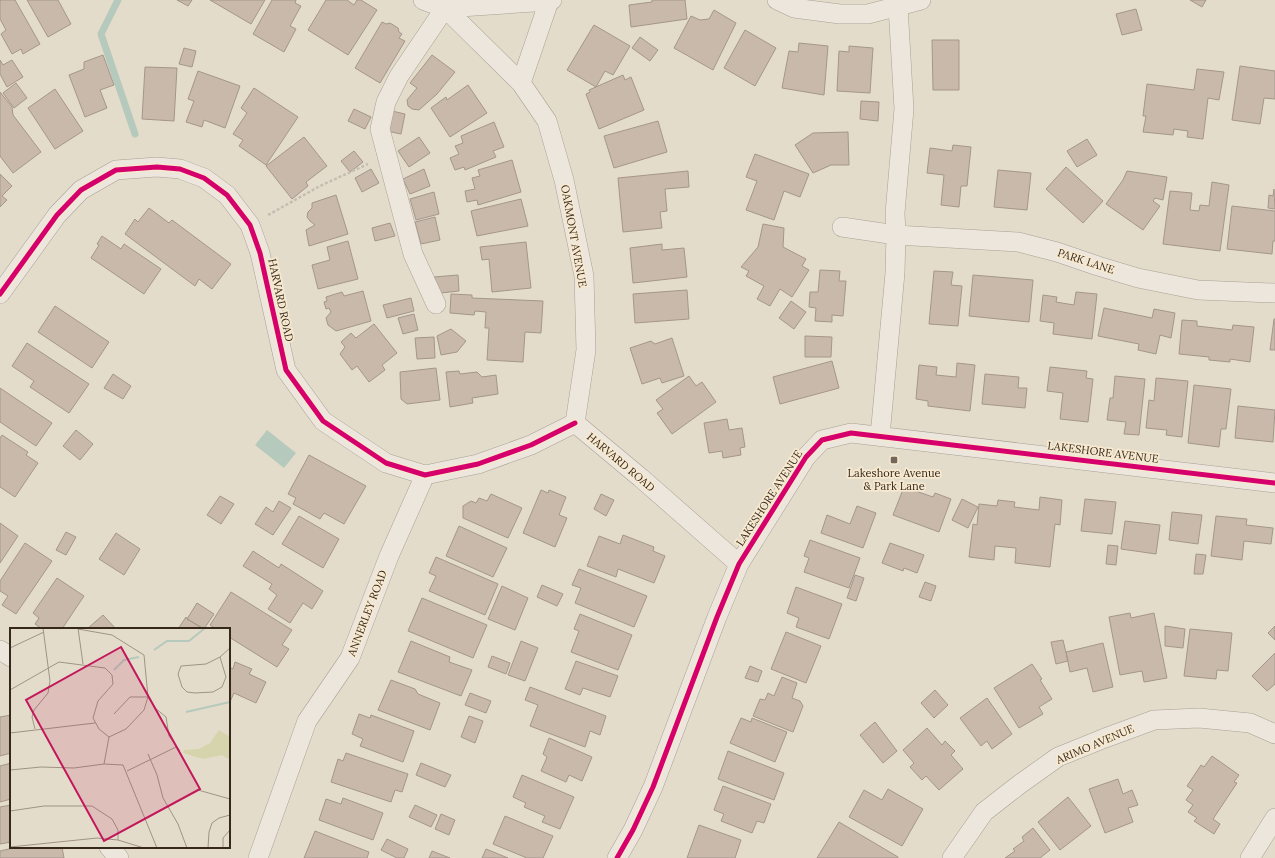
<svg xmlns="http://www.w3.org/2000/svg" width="1275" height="858" font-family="Lora,serif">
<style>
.water{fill:#b6c9bd}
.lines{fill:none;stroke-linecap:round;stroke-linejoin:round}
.stream{stroke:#b6c9bd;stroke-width:7}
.building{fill:#c8b9ab;stroke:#a4978a}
.minor-casing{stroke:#a9a094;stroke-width:20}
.path{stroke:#c4bdb3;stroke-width:2.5;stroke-dasharray:3 2;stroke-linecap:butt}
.minor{stroke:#ece6dc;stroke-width:19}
.cycleway-casing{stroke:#f6e9cf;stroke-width:8}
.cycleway{stroke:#d6006c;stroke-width:5}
.poi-dot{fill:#746759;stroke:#f6e9cf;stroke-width:1.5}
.labels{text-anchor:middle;stroke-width:3.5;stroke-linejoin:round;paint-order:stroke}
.street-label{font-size:11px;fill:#37281c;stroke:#f6e9cf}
.poi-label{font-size:11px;fill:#37281c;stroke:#f6e9cf}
.inset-river{fill:none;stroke:#b6c9bd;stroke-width:2}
.inset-road{fill:none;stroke:#9f9484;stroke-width:1}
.view{fill:#c2185b;fill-opacity:0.15;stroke:#c2185b;stroke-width:2}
.inset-edge{fill:none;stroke:#37281c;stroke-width:2}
</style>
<rect width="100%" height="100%" fill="#e4dcca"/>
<path class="water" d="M267,430L296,453L284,468L255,445Z"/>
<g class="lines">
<path class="stream" d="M118,0L101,34L135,134"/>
</g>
<path class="building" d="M0,0H15L40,44L23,54L21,49L12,54L1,34L6,30L0,19Z
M27,0H58L71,24L48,37Z
M177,0H192L188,6Z
M210,0H265L251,24Z
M272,0H296L295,3L301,6L290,26L296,29L284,52L253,34Z
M326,0H347L354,5L357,0H361L377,10L348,55L308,30Z
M652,0H685L687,19L631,27L629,5L652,2Z
M1190,0H1206L1202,7Z
M1136,9L1142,30L1122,35L1116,14Z
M714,10L736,23L713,70L674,48L691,16L700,20L709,19Z
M382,22L386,24L390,23L398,28L399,32L402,34L399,38L405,41L380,83L355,68Z
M594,25L630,46L613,75L605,71L596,87L567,70Z
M745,30L776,48L755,86L724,68Z
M640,37L658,50L650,61L632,48Z
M932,40H959V90H933Z
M799,43L828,46L824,95L782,88L789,51L798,52Z
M849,46L873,48L870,93L837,91L839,51L849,52Z
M184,48L196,51L192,67L179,64Z
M103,55L114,85L100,90L107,108L85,117L69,75L84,69V62Z
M432,55L455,72L437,94L419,110L412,109L408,106L407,100L417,88L410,83Z
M0,60L3,65L12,60L23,77L7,87L0,74Z
M1240,66L1275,71V99L1264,98L1260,124L1232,120Z
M145,67L177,68L174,121L142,119Z
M1197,69L1224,72L1219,100L1208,98L1203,139L1187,137L1188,131L1174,129L1173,135L1143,132L1146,116H1143L1147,84L1194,90Z
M198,71L240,86L225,128L204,120L202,127L186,122L194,101L188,99Z
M623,75L625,80L631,77L644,110L599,129L586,94L590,92L589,90Z
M16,83L27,98L14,108L3,93Z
M468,85L487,113L450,137L431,108L446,97L447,100Z
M254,88L298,117L266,165L239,146L243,140L233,134L247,113L241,108Z
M55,89L83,131L55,149L28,108Z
M0,92L12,107L13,115L41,152L13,173L0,156Z
M861,101L879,102L878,121L860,119Z
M354,109L371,117L365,129L348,121Z
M392,111L405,114L401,134L387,131Z
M658,121L667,152L614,168L604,136Z
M494,122L504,147L493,151L496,157L465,170L464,167L455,170L450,158L459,154L455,146L463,143L461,136Z
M848,132L849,165H831L813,173L795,145L813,133Z
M304,137L327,166L306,182L308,186L292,199L266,166Z
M419,137L430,153L409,167L398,151Z
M1087,139L1097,155L1077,167L1067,151Z
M953,145L971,147L967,186H961L959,207L941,205L944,175L927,173L930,148L952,151Z
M354,151L363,162L350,172L341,161Z
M755,154L809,174L800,197L784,191L774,220L746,210L757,181L746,177Z
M512,160L521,192L478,205L477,200L467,202L465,191L475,189L472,178L480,176L478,170Z
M1066,167L1103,201L1083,223L1046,189Z
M371,169L379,183L362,192L355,178Z
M424,169L430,186L410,194L403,179Z
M998,170L1031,173L1027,210L994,207Z
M688,171L689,187L665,189L667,211L660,212L662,228L623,232L618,178Z
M1127,171L1167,177L1163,200L1155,198L1153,201L1160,206L1143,230L1106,204L1123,180Z
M0,174L12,186L2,196L7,200L0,207Z
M1212,182L1229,185L1220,251L1163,244L1170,191L1192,193L1190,210L1199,211L1200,205L1209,206Z
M1274,189L1275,209L1268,208L1269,195L1273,196Z
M434,192L439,214L416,220L410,199Z
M336,195L348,234L309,246L306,230L315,225L310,221L307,217L308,212L312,208V203Z
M521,199L528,226L477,236L471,211Z
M1232,206L1275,211V241H1273L1272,254L1227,249Z
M149,208L169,223L172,220L231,264L212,289L199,279L195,286L125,234L135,219L138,222Z
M435,217L440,240L421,244L415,222Z
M390,223L395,236L375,241L372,228Z
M763,224L784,228L783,247L806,259L802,266L809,270L792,297L780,289L770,306L757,299L764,286L746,276L749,271L741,267L758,247Z
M102,236L121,249L124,244L161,269L144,294L91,258L99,245L97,244Z
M348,241L358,279L318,289L312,265L330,260L327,247Z
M526,242L531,288L492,292L489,259L482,260L480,247Z
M662,244V250L684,248L687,277L633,283L630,248Z
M820,270L840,271L839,281H846L843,316L832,315V322L815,321L816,308L809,307L810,292H818Z
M934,271L953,272L951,285L962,286L958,326L929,324Z
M458,275L459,291L441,293L434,277Z
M973,275L1033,280L1029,322L969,316Z
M687,290L689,319L635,323L633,294Z
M363,291L371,321L336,331L328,325L326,318L331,312L329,308L326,309L324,302L327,301L326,297L342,292L344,296Z
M1076,292L1097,294L1092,339L1053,334L1054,323L1040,321L1043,295L1057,297L1056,302L1074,305Z
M451,294L472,295V298L543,301L541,333L525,332L523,362L487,360L489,328H485L486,312L475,311L474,315L450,313Z
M411,298L414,311L387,318L383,305Z
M791,301L806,312L794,329L779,318Z
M55,306L109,342L92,368L38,332Z
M1104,308L1152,318L1154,309L1175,313L1171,338L1160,335L1156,354L1138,350L1139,344L1098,336Z
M414,314L418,330L403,334L398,318Z
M1274,319H1275V350H1270Z
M1182,320L1197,321V326L1232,330L1233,325L1254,327L1250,362L1230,359V362L1209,360V357L1179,354Z
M374,324L397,353L382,365L385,370L369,382L357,366L352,370L340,354L345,347L341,342L351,333L356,338Z
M451,329L466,341L457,352L441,355L437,336Z
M805,336L832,337L831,357H805Z
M434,337L435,358L417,359L415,338Z
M672,338L684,376L662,383L660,378L642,384L630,348L651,341L655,344Z
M27,343L89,384L69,413L30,387L34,381L12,366Z
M832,361L839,388L780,404L773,377Z
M957,363L975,365L970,411L928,406V401L916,399L919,365L937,367L936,375L956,377Z
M1050,367L1087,371L1086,378L1093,379L1088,422L1060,419L1063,393L1047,391Z
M436,368L440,400L407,404L401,399L400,372Z
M459,371L460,374L477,372L482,377L496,375L498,394L472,398L473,403L450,407L446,372Z
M113,374L131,386L123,399L104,388Z
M985,374L1019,377L1018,388H1027L1025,408L982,404Z
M689,376L696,386L702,382L716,402L672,434L657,413L663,409L656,400Z
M1115,376L1145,379L1139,435L1124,434L1126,422L1107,420L1110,398H1113Z
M1156,378L1188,381L1182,437L1166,435L1167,430L1146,428L1149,400L1154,401Z
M1194,385L1231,389L1226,429H1221L1219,447L1188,443Z
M0,388L52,423L36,446L0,422Z
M1238,406L1275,410L1273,442L1235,438Z
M727,419L729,430L742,428L745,447L740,448L741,455L723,458L722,451L709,453L704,423Z
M76,430L93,444L80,460L63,446Z
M2,435L28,452L26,455L38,463L15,497L0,487V438Z
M309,455L366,486L344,524L324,513L320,519L293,504L296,498L288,494Z
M904,487L933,497L935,493L951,499L939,532L893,515Z
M541,490L548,493L549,490L566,497L559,515L567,518L555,547L523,533Z
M491,494L522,508L508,538L463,518V506L471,501L476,503L479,498L487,501Z
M601,494L614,500L606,516L594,509Z
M220,496L234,504L221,524L207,515Z
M1040,497L1062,500L1060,525L1055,524L1050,567L1015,563L1016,548L995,546L994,560L969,557L973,524L977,525L979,504L997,506L998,500L1015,502L1014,507L1039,510Z
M962,499L978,507L968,528L952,520Z
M1085,499L1116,502L1112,534L1081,531Z
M279,501L291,508L273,535L255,524L266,507L273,512Z
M857,506L876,513L863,548L821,533L827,515L850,524Z
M1172,512L1202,515L1198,544L1169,540Z
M299,516L339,539L323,568L282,544Z
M1216,516L1247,519L1246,525L1273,528L1271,544L1244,541L1242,560L1211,556Z
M1125,521L1160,525L1156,554L1121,549Z
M0,523L18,536L0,563Z
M459,526L507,548L493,577L446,556Z
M66,532L76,537L66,555L56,550Z
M116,533L140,549L124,575L99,559Z
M623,535L654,547L653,551L665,556L654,583L618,569L616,577L587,566L599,536L620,544Z
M810,540L860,558L849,588L804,572L809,558L804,556Z
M25,543L52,561L16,614L2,605L8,596L0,591V581Z
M890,543L924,555L917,573L904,568L903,571L882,563Z
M1108,545L1118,546L1116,565L1106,564Z
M253,551L279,568L281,564L323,591L312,609L303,603L290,623L268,609L277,595L269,589L272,584L243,566Z
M1196,554L1206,555L1203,574H1194Z
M436,557L498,584L485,615L429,591L436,576L429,573Z
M579,569L647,596L634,627L575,603L581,588L572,585Z
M855,575L864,578L856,601L847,598Z
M57,578L84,596L62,629H42L35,624L39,618L33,613Z
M925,582L936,586L931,601L919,597Z
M542,585L563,594L557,606L537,597Z
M502,586L528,598L515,630L488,619Z
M796,587L842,604L829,639L796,627L799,618L787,613Z
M231,592L292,630L282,645L289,649L277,667L229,637V629H216L210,625Z
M422,598L487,625L473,658L408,631Z
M197,603L214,614L204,629L187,619Z
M1130,613L1131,618L1154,613L1167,678L1144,682L1142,671L1120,675L1109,617Z
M580,614L632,635L618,670L571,652L579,631L574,629Z
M103,615L116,629H87Z
M186,617L187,619L204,629H178Z
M1165,626L1185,629L1183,648L1165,646Z
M1275,626V640L1268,633Z
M1190,629L1232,633L1228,671L1217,670L1216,679L1184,676Z
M786,632L821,646L806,683L771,669Z
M1063,640L1068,661L1056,664L1051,642Z
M411,641L450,657L449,662L472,670L461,696L398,672Z
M521,641L538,648L525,681L508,675Z
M1103,643L1113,687L1093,692L1087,668L1070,672L1066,652Z
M1275,653V684L1267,691L1252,676Z
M492,656L510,663L506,674L488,667Z
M576,661L618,676L610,697L583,688L580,695L565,689Z
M235,662L252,669L249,674L266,682L256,703L234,693L229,704V667L233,669Z
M1032,664L1042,679L1040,680L1052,699L1039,707L1043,714L1019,728L994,688Z
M750,666L762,671L758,682L745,678Z
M782,677L797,683L792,698L800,701L803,706L793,732L753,716L760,699L765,700L768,693L774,696Z
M391,680L415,689L418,694L440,703L430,730L378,710Z
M530,687L606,716L600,735L590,731L585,747L530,726L538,705L525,700Z
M935,690L948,705L934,718L921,703Z
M470,693L491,701L486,713L465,705Z
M987,698L1012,734L992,749L987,741L981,746L960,718Z
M359,714L370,718L371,715L414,731L403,762L360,746L363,739L352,734Z
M11,715V753L0,756V717Z
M469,716L483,721L475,743L461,737Z
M741,718L751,722L752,718L787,732L775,762L730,743Z
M875,722L897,751L883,763L860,735Z
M927,728L942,745L945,741L955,751L951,755L963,769L939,790L926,776L922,780L910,767L914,763L903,750Z
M549,738L592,757L582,781L569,775L566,782L541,771L547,757L543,754Z
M728,751L784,773L774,800L718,779Z
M346,753L408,774L402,792L395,790L391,802L331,782L338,759L343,761Z
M1212,756L1239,775L1234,782L1237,783L1213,819L1220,824L1214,834L1194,821L1197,818L1188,812L1193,805L1186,800L1193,790L1187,786L1201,765L1204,767Z
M11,763V799L0,802V766Z
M421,763L451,775L445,787L416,775Z
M522,775L574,797L560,829L542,822L545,816L524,807L526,803L513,797Z
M1118,779L1123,794L1132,790L1138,805L1128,808L1133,822L1105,833L1089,789Z
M723,786L771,804L764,823L757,821L752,833L721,821L724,814L714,810Z
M888,789L923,809L902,846L849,817L864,790L882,800Z
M1068,797L1091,826L1060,850L1038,822Z
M343,798L383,813L373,840L319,820L326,799L341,804Z
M11,805V842L0,844V807Z
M415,805L437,815L431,827L409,817Z
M441,814L455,820L449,835L435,829Z
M505,816L553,836L543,858H527L493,844Z
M839,822L898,857V858H817Z
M699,825L741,840L735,858H687Z
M1033,828L1050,850L1040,858H1005L1015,851L1013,849L1024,841L1022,837Z
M315,831L369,852L367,858H304Z
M387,839L408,849L404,858H397L381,850Z
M18,847H62L64,858H0V851Z
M486,849L508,858H482Z
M432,851L450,858H429Z"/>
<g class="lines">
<defs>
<path id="minor" d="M423,0L445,8L521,83L547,121L564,180L584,276L586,350L575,423
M777,0L794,8L840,14H868L921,0
M521,83L549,1
M842,227L896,235L1018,242L1057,252L1098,266L1138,278L1198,290L1275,293
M0,294L57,215L81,190L116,170L157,167L180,169L204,178L227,195L250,225L260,253L286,370L323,421L386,463L425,475L478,464L531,445L575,423
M436,304L413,254L380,129L386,102L399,76L445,8L549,1L552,0
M575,423L641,478L739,564
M880,436L895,273L896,235L895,213L904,109L898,6
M0,650L11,657
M109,847L119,858
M258,858L307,721L350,658L389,556L425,475
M617,858L633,830L653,787L717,617L739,564L806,457L822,440L851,433L1275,483
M952,858L984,812L1020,784L1058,757L1105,738L1154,720L1199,718L1250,723L1275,734
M1250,858L1275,818"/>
</defs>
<use href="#minor" class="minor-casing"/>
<path class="path" d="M268,215L320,186L368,164"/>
<use href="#minor" class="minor"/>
<defs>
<path id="cycleway" d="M0,294L57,215L81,190L116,170L157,167L180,169L204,178L227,195L250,225L260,253L286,370L323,421L386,463L425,475L478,464L531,445L575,423
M617,858L633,830L653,787L717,617L739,564L806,457L822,440L851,433L1275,483"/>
</defs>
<use href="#cycleway" class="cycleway-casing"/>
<use href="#cycleway" class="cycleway"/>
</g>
<rect class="poi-dot" x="890" y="456" width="8" height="8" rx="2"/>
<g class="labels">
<g class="street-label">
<text transform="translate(574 236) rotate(80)" y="4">OAKMONT AVENUE</text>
<text transform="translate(1086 261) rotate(18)" y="4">PARK LANE</text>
<text transform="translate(281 300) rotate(78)" y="4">HARVARD ROAD</text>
<text transform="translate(1103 452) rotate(7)" y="4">LAKESHORE AVENUE</text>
<text transform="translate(621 462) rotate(40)" y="4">HARVARD ROAD</text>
<text transform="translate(769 498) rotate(-57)" y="4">LAKESHORE AVENUE</text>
<text transform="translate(367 613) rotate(-69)" y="4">ANNERLEY ROAD</text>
<text transform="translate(1095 744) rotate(-23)" y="4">ARIMO AVENUE</text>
</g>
<g class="poi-label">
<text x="894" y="477">Lakeshore Avenue<tspan x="894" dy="13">&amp; Park Lane</tspan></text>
</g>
</g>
<g transform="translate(10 628)">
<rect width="220" height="220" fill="#e4dcca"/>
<path d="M209,102L220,109V132L212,127L193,131L173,125L174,122L189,121L200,115Z" fill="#d5d4ac"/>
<path class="inset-river" d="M144,22L157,13H179L195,0M104,42L114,32L129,29M176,84L220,74"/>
<path class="inset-road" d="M68,0L73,36M68,1L102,7L134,27L138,69L134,82L116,101L99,109M0,20L34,4M210,29L216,49L212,59L203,64L185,65L177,64L172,59L168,46L171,38L196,36ZM210,29L220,20M0,62L49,34L95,40L102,47L103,56L88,73L83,90L89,101L99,109M104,86L120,69H138L145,80L156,89L159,108L170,123M25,101L22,89L24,82L38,65L40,53L33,0M0,105L85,95M138,126L147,147L153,170L168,196L177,220M94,136L99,109M0,142L31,139L64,140L94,136L113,137L147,220M117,143L166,119M188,162L220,171M0,183L34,178H82L102,191L108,202V212M0,219L87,210L108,212L134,220M198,220L199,204L202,195L209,190L220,187M213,220V210L220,202"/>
<path class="view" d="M111,19L190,161L94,213L16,72Z"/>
<rect width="220" height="220" class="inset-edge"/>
</g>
</svg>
